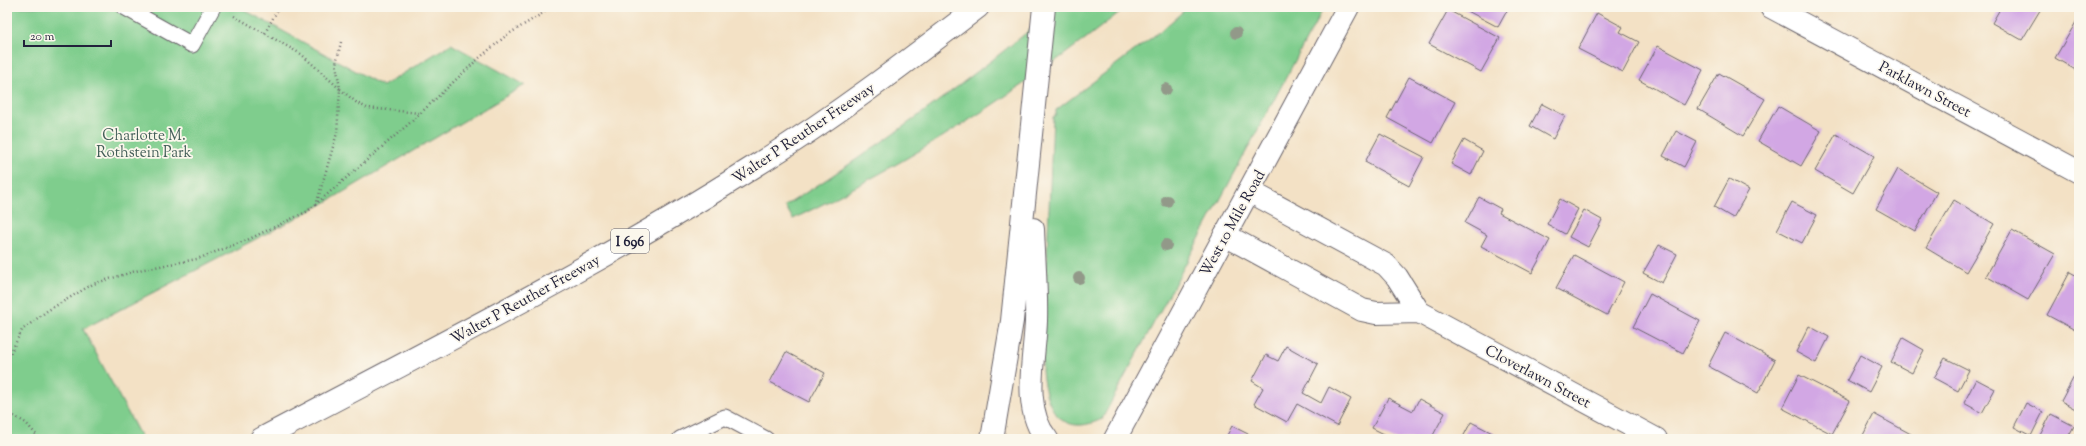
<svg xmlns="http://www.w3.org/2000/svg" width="2086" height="446" font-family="'Sorts Mill Goudy',serif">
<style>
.green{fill:#7fcd8d;stroke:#507864}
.building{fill:#d2a7e4}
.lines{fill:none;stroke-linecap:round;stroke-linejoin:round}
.service-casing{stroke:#6b656b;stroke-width:17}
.minor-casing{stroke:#6b656b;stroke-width:24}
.secondary-casing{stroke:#6b656b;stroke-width:24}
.motorway-casing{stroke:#6b656b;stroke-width:24}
.path{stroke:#6b656b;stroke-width:2.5;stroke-dasharray:1 3;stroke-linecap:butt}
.service{stroke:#fff;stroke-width:15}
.minor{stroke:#fff;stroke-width:22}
.secondary{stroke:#fff;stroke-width:22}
.motorway{stroke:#fff;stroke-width:22}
.tree{fill:#929989}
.labels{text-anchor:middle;stroke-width:3.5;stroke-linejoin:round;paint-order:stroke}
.shield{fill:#fbf7ec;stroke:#636270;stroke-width:1}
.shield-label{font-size:14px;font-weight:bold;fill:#22223b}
.street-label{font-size:15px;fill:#22223b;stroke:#fbf7ec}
.park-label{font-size:15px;fill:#435e58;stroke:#fbf7ec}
</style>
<rect width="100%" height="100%" fill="#fbf7ec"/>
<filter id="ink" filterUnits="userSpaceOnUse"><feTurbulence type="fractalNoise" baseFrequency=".025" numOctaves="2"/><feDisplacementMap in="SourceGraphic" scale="8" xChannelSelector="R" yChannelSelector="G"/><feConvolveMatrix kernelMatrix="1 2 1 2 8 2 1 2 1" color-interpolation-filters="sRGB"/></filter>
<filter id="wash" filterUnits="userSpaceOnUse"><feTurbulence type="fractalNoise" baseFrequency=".012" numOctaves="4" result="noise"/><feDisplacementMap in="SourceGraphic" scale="16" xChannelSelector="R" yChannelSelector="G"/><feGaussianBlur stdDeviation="0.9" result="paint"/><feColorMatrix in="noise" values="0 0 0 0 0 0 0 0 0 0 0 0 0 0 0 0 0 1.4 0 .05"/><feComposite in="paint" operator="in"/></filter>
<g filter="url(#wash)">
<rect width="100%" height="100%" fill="#f3e1c5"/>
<path class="green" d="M7,7H239L383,86L451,44L525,85L323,204L83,329L142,439H7Z
M1058,7H1126C1023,90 912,161 793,219L785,206C881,146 971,79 1058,7Z
M1188,7H1324L1102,419C1060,439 1045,406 1042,370L1053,117L1056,115V110L1163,29Z"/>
<g id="blocks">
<path class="building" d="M1460,7H1509L1498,27Z
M2001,7H2042L2022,40L1992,23Z
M1448,10L1500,38L1481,72L1429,44Z
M1597,13L1623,27L1620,32L1639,42L1623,72L1578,49Z
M2079,17V72L2055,58Z
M1658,46L1703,70L1684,105L1639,80Z
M1719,73L1765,99L1743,136L1698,109Z
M1409,77L1455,102L1433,143L1387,118Z
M1542,104L1565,116L1553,139L1530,126Z
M1778,106L1821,131L1801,166L1758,141Z
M1676,131L1697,142L1684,167L1663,156Z
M1380,134L1424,157L1409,186L1365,162Z
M1836,134L1874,156L1853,193L1815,171Z
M1464,140L1483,151L1471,175L1451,164Z
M1898,169L1937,192L1915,231L1876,209Z
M1729,179L1749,190L1733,218L1714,207Z
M1479,197L1501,209L1499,213L1550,240L1532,273L1481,246L1487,235L1465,223Z
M1560,199L1578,209L1565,234L1547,224Z
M1954,200L1994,224L1966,272L1926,248Z
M1792,202L1817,215L1802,243L1777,230Z
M1584,210L1602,220L1588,247L1569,237Z
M2012,230L2055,254L2028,300L1986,276Z
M1659,245L1677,254L1662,283L1643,273Z
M1574,255L1624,282L1607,315L1556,288Z
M2070,272L2079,277V323L2075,330L2047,315Z
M1650,294L1700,321L1683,353L1633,327Z
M1809,326L1829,337L1816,363L1796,352Z
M1725,333L1775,360L1758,393L1708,366Z
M1903,338L1924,350L1912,373L1891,362Z
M1286,346L1318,364L1303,393L1321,403L1329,387L1351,399L1337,426L1297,404L1287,422L1254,404L1263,388L1252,381L1266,355L1278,361Z
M786,352L825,373L809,402L770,382Z
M1860,355L1882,367L1869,392L1847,380Z
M1945,358L1969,370L1958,391L1934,378Z
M2076,373L2079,375V411L2061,401Z
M1799,375L1850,401L1832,434L1782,408Z
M1976,379L1995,389L1982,413L1964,403Z
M1388,398L1413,411L1419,399L1445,413L1431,439H1394L1372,428Z
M2026,403L2043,412L2031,436L2014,427Z
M1874,414L1920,439H1861Z
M2051,414L2074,426L2067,439H2038Z
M1471,422L1504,439H1462Z
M1232,426L1248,434L1257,439H1225Z"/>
</g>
</g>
<g filter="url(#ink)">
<use href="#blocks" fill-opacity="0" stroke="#6b656b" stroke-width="1"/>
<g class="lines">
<defs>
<path id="service" d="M124,7L192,45L213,7
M680,439L725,417L766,439"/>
<path id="minor" d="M1771,7L2079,172
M1249,191L1386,265L1397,277L1419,312
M1225,235L1362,310L1376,313L1419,312L1656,439"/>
<path id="secondary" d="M1033,229C1034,260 1037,290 1036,321C1035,356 1021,409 1047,439
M992,439L1012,321L1044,7
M1115,439L1348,7"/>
<path id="motorway" d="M261,439C427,351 596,267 755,166C833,118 905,63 978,7"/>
</defs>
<use href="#service" class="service-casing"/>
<use href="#minor" class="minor-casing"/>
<use href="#secondary" class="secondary-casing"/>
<use href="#motorway" class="motorway-casing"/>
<path class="path" d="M234,16L301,54L340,89L337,133L317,202
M265,33L279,7
M341,42L336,64L340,89L357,103L367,108L420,113
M7,360L22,330L47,311L93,284L139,270L197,259L247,240L308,211L411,122L478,59L507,35L553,7
M7,412L26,423L40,439"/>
<use href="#service" class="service"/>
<use href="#minor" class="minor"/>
<use href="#secondary" class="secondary"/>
<use href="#motorway" class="motorway"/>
</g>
<g class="tree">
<circle cx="1236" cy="33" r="6"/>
<circle cx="1166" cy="89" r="6"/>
<circle cx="1167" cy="201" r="6"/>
<circle cx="1166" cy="245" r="6"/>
<circle cx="1079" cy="278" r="6"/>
</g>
</g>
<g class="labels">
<rect class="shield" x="611" y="229" width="38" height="24" rx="3"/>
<g class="shield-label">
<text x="630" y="246">I 696</text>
</g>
<g class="street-label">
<text transform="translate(1925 89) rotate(28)" y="5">Parklawn Street</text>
<text transform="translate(803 133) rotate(-34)" y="5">Walter P Reuther Freeway</text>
<text transform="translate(1232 223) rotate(-61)" y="5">West 10 Mile Road</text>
<text transform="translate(525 299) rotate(-29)" y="5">Walter P Reuther Freeway</text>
<text transform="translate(1538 376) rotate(28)" y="5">Cloverlawn Street</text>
</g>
<g class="park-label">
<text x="144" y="140">Charlotte M.<tspan x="144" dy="17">Rothstein Park</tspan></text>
</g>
</g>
<rect width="2086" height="446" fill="none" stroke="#fbf7ec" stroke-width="24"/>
<path d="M24 40v6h87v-6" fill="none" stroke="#22223b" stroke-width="2"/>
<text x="30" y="40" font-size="12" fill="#22223b" stroke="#fbf7ec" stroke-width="3" paint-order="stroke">20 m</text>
</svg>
